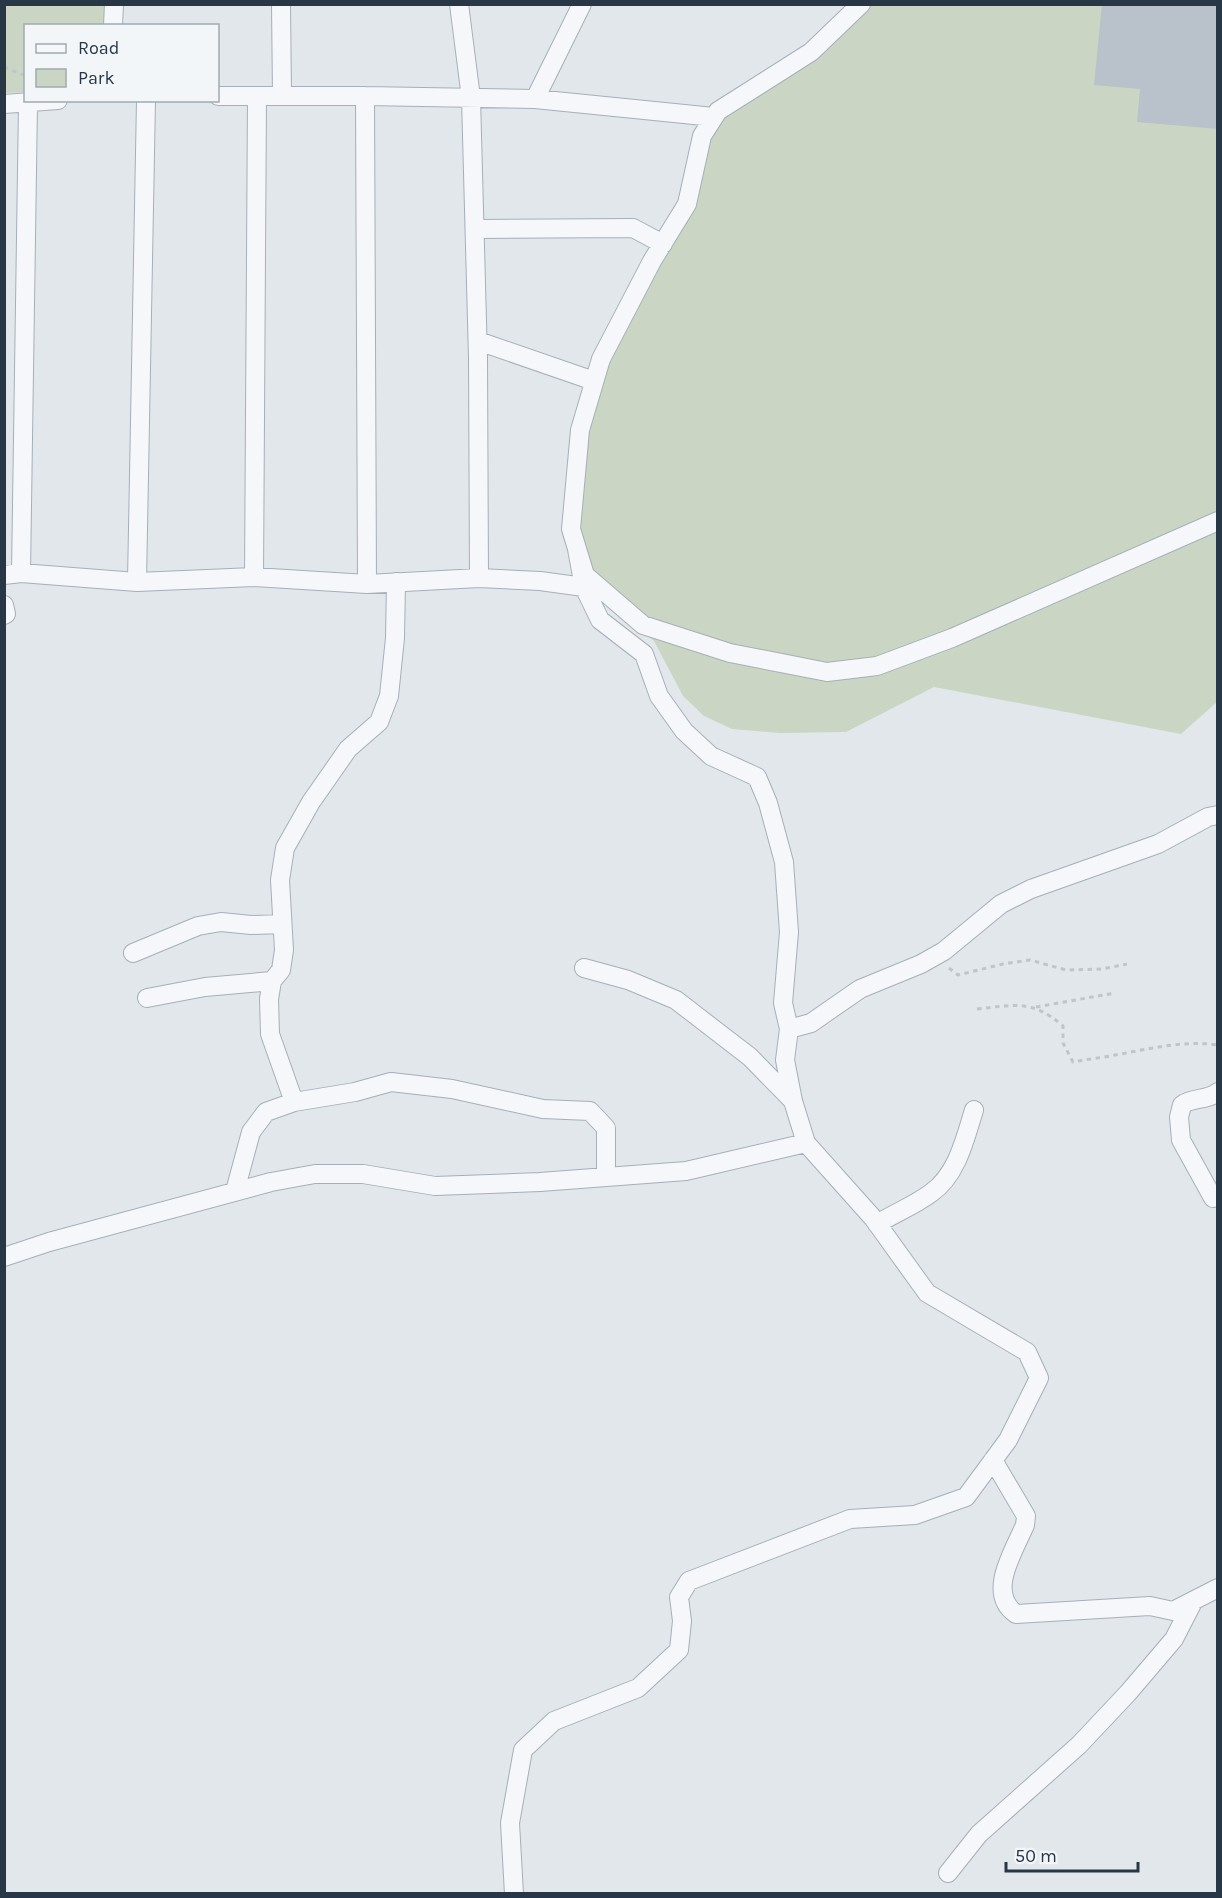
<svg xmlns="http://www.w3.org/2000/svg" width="1222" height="1898" font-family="Karla,sans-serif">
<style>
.green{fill:#cad6c3}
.building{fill:#b9c1ca}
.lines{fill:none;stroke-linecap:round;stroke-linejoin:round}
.street-casing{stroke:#a6afb7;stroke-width:20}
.path{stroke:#c0c5cb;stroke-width:3;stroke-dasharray:4.5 4.5;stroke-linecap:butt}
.street{stroke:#f6f7fa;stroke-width:18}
</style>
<rect width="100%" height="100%" fill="#e2e7ec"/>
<path class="green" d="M5,5H109L108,25L26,26L25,92L5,93Z
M861,5H1217V702L1181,734L934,687L846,732L780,733L732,729L704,716L683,696L654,641L616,611L585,575L571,529L601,359L687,204L702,136Z"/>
<path class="building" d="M1102,4H1218V129L1137,122L1140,89L1094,85Z"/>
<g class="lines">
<defs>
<path id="street" d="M281,4L282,96
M459,4L471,98L478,358L479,578
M861,4L811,52L718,111L702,136L687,204L652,261L601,359L580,430L571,529L585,575L643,625L730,653L827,672L877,666L952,638L1218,521
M113,26L114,4
M218,96H365L535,99L714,117
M365,96L367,584
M535,99L582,4
M4,104L58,100
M475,229L633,228L663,244
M478,341L594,381
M21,573L28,103
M4,575L21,573L137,582L254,577L367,584L479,578L540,581L584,587
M254,577L257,96
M137,582L146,100
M4,605L6,614L4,615
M133,953L198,926L221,922L251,925L282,924
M584,968L628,980L676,1000L750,1057L793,1101
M147,998L205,987L272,981
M789,1029L811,1023L860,989L921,964L944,951L1001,904L1031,889L1158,844L1208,817L1218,815
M294,1102L270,1034L269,999L272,981L281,970L284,950L280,880L285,848L311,802L348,749L379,722L389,696L395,638L396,582
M235,1191L251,1132L266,1112L294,1102L355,1092L391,1082L452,1089L543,1109L590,1111L606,1128V1177
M1213,1198L1181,1140L1179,1117L1182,1105C1192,1097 1207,1101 1218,1092
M877,1224C895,1213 915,1205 931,1193C957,1175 965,1139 974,1110
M4,1257L49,1242L271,1182L315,1174H363L435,1186L540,1182L686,1171L806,1143
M993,1460L1026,1516L1025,1525C1014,1551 986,1593 1016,1614L1150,1606L1173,1611L1218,1588
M948,1873L979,1834L1079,1745L1128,1693L1174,1639L1193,1602
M514,1894L510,1823L523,1750L554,1721L638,1688L679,1650L682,1621L679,1597L689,1581L850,1519L915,1515L966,1497L1008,1440L1039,1378L1027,1352L927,1293L873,1218L806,1143L793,1101L785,1060L789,1029L783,1003L789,932L784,862L768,803L757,777L711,756L684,731L659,696L644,654L600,620L584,587L577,549"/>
</defs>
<use href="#street" class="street-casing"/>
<path class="path" d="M4,67L26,76
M949,968L958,975L1003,964L1030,960L1066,970L1102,969L1127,964
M1036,1007L1115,993
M977,1009C1014,1005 1032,999 1063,1026V1043L1073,1062C1087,1059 1101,1058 1115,1055C1149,1049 1183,1040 1218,1045"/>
<use href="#street" class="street"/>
</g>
<rect width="1222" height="1898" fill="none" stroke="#283746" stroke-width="12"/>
<rect x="24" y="24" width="195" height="78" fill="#f2f6f9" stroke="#a1aab1" stroke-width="1.5"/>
<rect x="36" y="44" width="30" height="9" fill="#f6f7fa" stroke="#a1aab1" stroke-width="1.5"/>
<text x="78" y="54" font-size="18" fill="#283746">Road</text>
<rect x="36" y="69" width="30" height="18" fill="#cad6c3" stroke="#a1aab1" stroke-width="1.5"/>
<text x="78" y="84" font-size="18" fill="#283746">Park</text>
<path d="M1006 1862v9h132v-9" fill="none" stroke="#283746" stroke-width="3"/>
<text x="1015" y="1862" font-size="18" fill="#283746" stroke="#f2f6f9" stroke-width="4.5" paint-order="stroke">50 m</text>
</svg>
